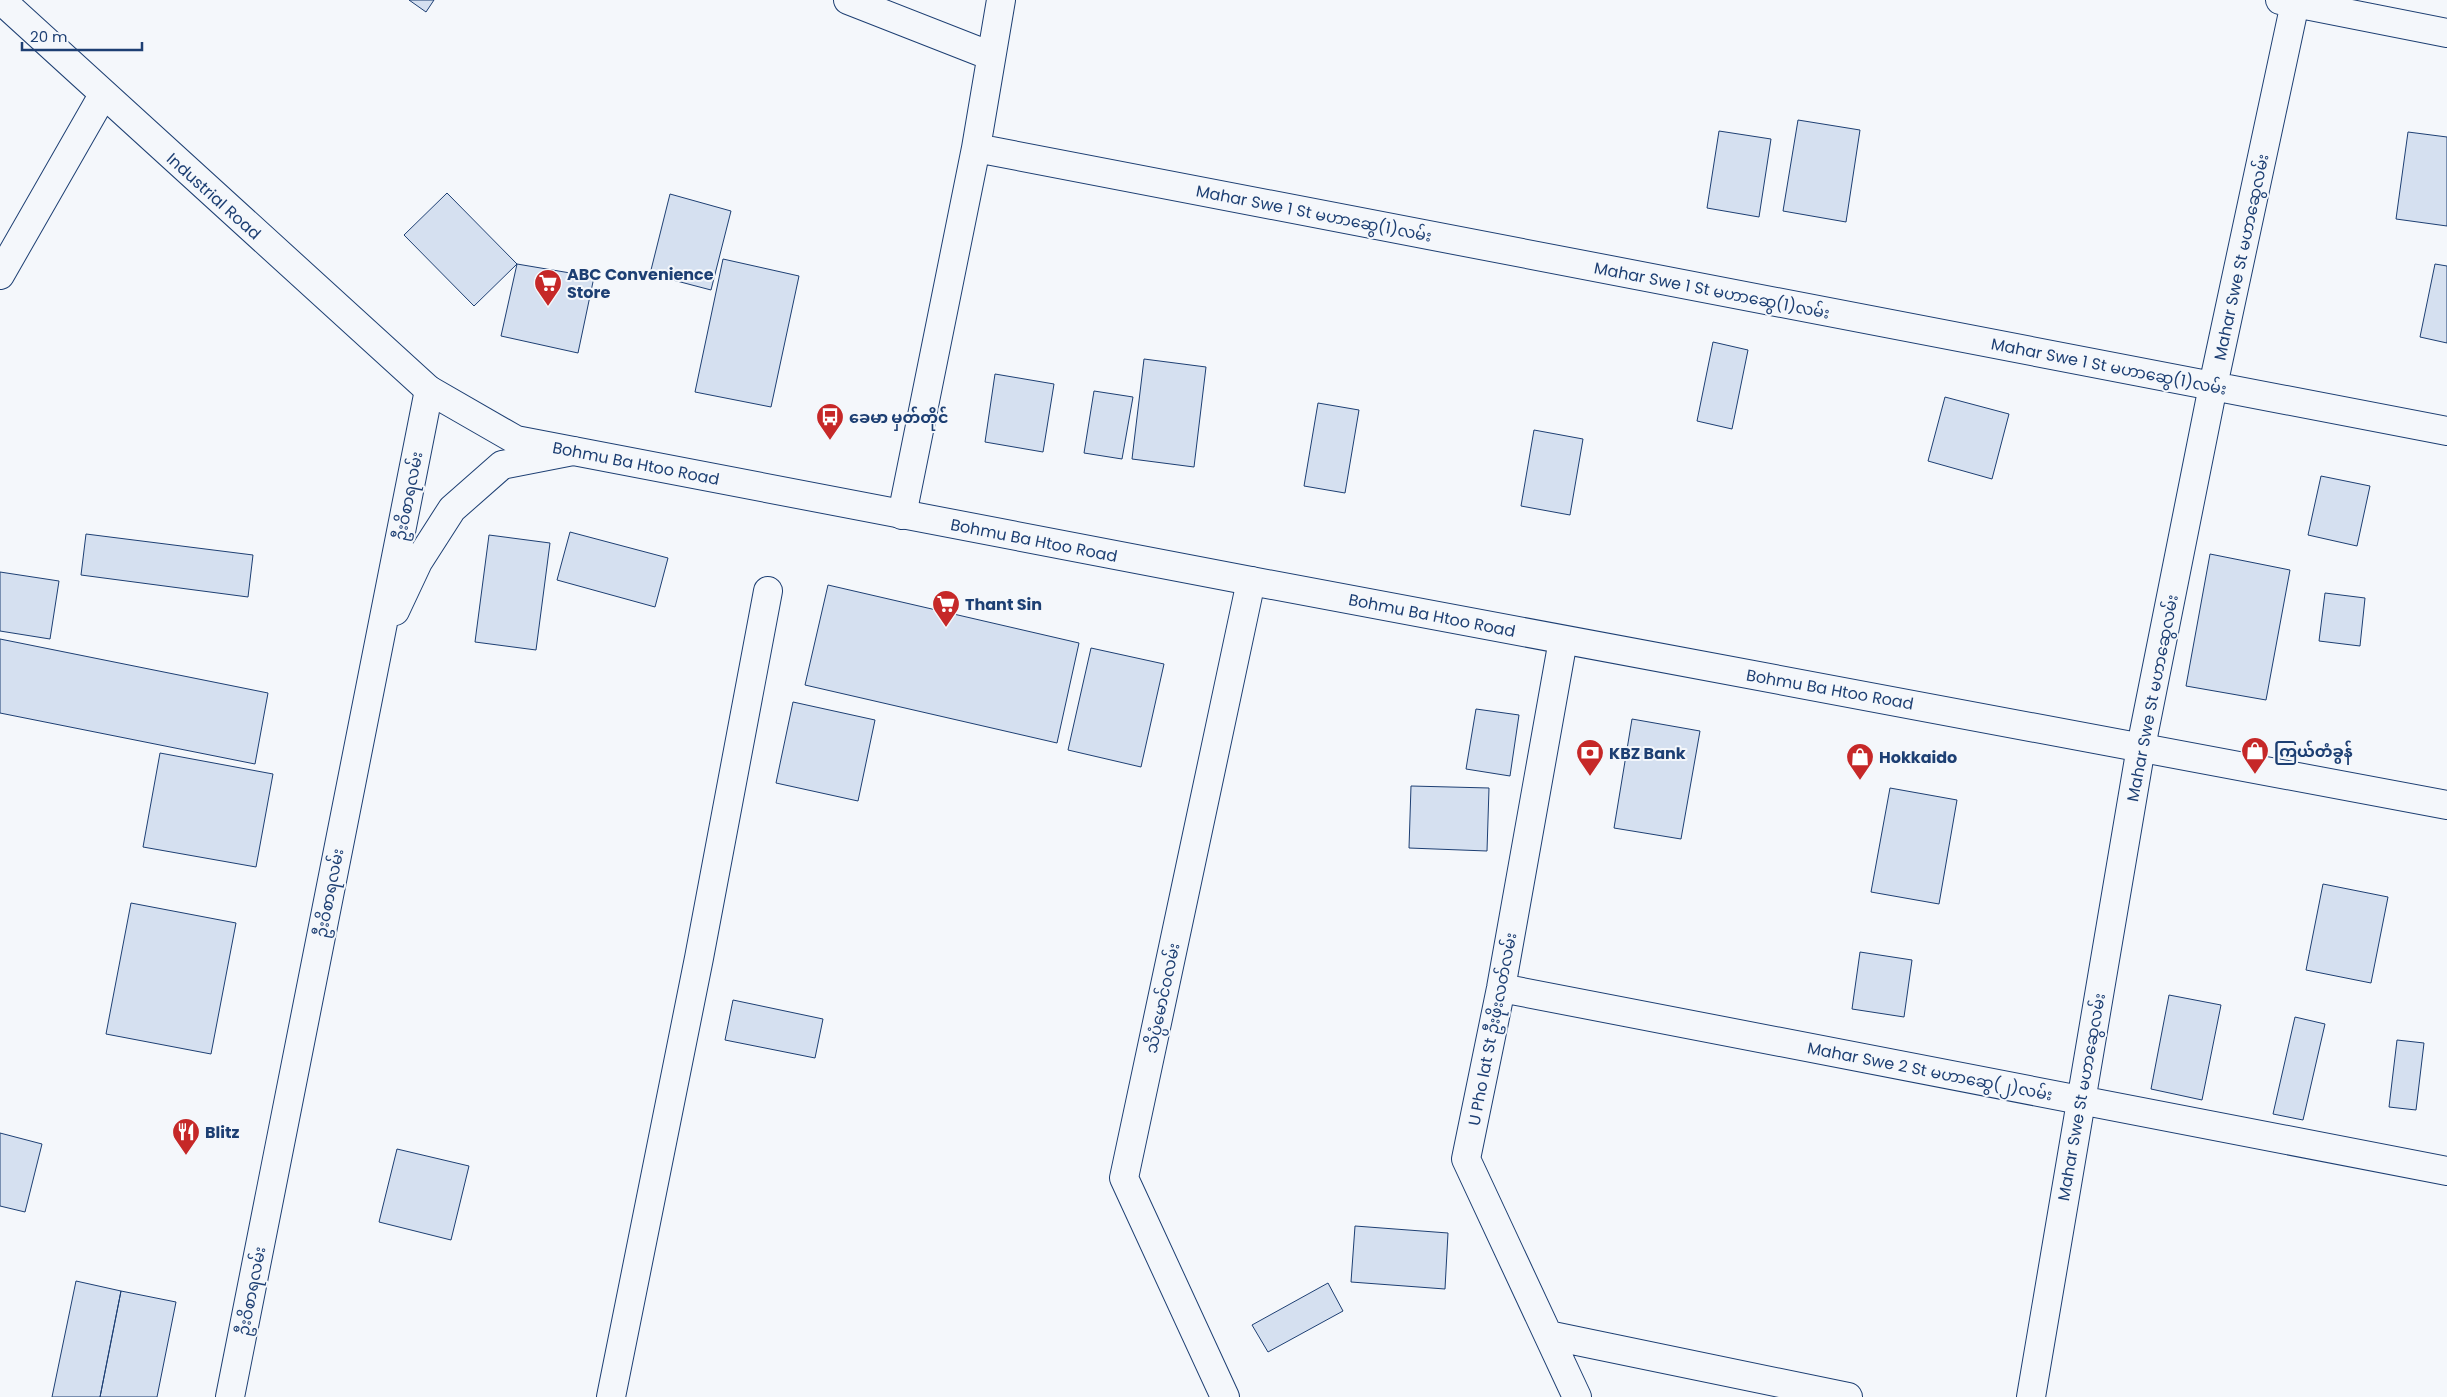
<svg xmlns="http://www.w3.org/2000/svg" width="2447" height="1397" font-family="Poppins,'Noto Sans Myanmar',sans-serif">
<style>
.building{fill:#d5e0f0;stroke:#1d3f73}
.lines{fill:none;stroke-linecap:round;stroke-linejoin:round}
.minor-casing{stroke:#1d3f73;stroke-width:30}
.secondary-casing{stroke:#1d3f73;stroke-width:30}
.primary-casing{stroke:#1d3f73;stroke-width:30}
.minor{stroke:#f4f7fb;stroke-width:28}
.secondary{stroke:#f4f7fb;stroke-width:28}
.primary{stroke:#f4f7fb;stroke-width:28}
.labels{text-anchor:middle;stroke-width:4;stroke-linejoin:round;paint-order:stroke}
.street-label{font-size:16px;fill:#1d3f73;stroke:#f4f7fb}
.poi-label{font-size:16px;font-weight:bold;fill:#1d3f73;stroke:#f4f7fb;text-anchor:start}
</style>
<rect width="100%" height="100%" fill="#f4f7fb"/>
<path class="building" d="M409,0H434L426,12Z
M1798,120L1860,130L1846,222L1783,211Z
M1719,131L1771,139L1759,217L1707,208Z
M2408,132L2447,137V226L2396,219Z
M447,193L517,264L474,306L404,235Z
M670,194L731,211L711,290L650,274Z
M723,259L799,276L771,407L695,392Z
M517,264L594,277L578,353L501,336Z
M2435,264L2447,266V343L2420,337Z
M1713,342L1748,350L1732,429L1697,421Z
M1144,359L1206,367L1194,467L1132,459Z
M995,374L1054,384L1043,452L985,442Z
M1094,391L1133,397L1122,459L1084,453Z
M1945,397L2009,414L1992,479L1928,461Z
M1318,403L1359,410L1345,493L1304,486Z
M1534,430L1583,439L1570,515L1521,506Z
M2321,476L2370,486L2357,546L2308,535Z
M570,532L668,558L655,607L557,580Z
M86,534L253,555L248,597L81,575Z
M489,535L550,543L536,650L475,642Z
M2210,554L2290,570L2266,700L2186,686Z
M0,572L59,581L50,639L0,631Z
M828,585L1079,643L1057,743L805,685Z
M2325,593L2365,598L2360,646L2319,641Z
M0,639L268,693L255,764L0,713Z
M1091,648L1164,664L1141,767L1068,750Z
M793,702L875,720L858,801L776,783Z
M1476,709L1519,715L1510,776L1466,769Z
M1632,719L1700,731L1681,839L1614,828Z
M160,753L273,774L256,867L143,847Z
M1411,786L1489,788L1487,851L1409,848Z
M1890,788L1957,800L1939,904L1871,892Z
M2323,884L2388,897L2371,983L2306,970Z
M131,903L236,923L211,1054L106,1034Z
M1860,952L1912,960L1904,1017L1852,1009Z
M2169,995L2221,1005L2202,1100L2151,1089Z
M733,1000L823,1019L815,1058L725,1040Z
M2295,1017L2325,1024L2303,1120L2273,1114Z
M2397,1040L2424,1043L2416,1110L2389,1107Z
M0,1133L42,1144L25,1212L0,1206Z
M397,1149L469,1166L451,1240L379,1222Z
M1355,1226L1448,1233L1445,1289L1351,1282Z
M76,1281L121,1291L100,1397H52Z
M1328,1283L1343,1311L1268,1352L1252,1325Z
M121,1291L176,1302L157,1397H100Z"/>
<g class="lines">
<defs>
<path id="minor" d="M848,0L991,56
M2280,0L2447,33
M976,148L2447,431
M0,275L103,95
M902,515L976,148L1001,0
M1563,640L1501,988L1466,1159L1577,1397
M1501,988L2447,1171
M1548,1335L1848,1397
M611,1397L699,958L768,591
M1225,1397L1124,1178L1251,581
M2031,1397L2141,747L2213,386L2295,3"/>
<path id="secondary" d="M395,611L418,562L452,509L502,465L573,451
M230,1397L429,390"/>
<path id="primary" d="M1,0L429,390L516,440L1251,581L2447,805"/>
</defs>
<use href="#minor" class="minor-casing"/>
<use href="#secondary" class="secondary-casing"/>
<use href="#primary" class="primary-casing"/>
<use href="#minor" class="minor"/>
<use href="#secondary" class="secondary"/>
<use href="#primary" class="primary"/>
</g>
<defs>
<symbol id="supermarket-pin" viewBox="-11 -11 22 30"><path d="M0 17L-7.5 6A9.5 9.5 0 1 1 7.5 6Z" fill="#c62828" stroke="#f4f7fb"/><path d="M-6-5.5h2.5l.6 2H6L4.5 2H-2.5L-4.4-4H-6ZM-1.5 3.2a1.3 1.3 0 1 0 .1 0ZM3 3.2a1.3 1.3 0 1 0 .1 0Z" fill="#fff"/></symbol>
<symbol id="bus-pin" viewBox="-11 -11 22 30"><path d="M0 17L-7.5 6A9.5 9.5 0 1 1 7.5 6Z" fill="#c62828" stroke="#f4f7fb"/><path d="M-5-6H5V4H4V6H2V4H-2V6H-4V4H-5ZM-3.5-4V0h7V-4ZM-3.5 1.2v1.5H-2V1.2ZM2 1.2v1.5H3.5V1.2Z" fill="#fff"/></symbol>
<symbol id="shop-pin" viewBox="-11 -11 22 30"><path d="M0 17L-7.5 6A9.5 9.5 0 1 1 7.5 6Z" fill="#c62828" stroke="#f4f7fb"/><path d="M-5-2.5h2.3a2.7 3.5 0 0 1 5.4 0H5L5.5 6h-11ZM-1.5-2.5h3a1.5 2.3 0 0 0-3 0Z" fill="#fff"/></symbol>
<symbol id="bank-pin" viewBox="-11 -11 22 30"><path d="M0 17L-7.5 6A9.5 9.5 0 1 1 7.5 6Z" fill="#c62828" stroke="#f4f7fb"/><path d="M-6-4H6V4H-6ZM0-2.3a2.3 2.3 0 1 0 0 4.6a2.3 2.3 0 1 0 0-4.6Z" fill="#fff"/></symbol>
<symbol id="restaurant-pin" viewBox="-11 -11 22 30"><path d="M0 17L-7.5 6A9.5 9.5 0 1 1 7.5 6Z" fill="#c62828" stroke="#f4f7fb"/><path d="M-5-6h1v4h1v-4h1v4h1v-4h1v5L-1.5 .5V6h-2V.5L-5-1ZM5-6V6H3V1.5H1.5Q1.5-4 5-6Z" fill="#fff"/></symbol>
</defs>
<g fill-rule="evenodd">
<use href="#supermarket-pin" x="532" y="267" width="32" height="43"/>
<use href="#bus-pin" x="814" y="401" width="32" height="43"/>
<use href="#supermarket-pin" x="930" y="588" width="32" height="43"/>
<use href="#shop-pin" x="2239" y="735" width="32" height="43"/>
<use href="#bank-pin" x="1574" y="737" width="32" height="43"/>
<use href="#shop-pin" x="1844" y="741" width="32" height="43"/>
<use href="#restaurant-pin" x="170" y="1116" width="32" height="43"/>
</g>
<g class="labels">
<g class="street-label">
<text transform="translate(214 196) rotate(42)" y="6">Industrial Road</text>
<text transform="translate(1314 213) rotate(11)" y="6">Mahar Swe 1 St မဟာဆွေ(1)လမ်း</text>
<text transform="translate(2241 257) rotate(-78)" y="6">Mahar Swe St မဟာဆွေလမ်း</text>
<text transform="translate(1712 290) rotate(11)" y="6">Mahar Swe 1 St မဟာဆွေ(1)လမ်း</text>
<text transform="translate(2109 366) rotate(11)" y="6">Mahar Swe 1 St မဟာဆွေ(1)လမ်း</text>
<text transform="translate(636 463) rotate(11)" y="6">Bohmu Ba Htoo Road</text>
<text transform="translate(408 496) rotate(-79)" y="6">ဦးဝိစာရလမ်း</text>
<text transform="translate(1034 540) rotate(11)" y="6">Bohmu Ba Htoo Road</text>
<text transform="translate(1432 615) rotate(11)" y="6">Bohmu Ba Htoo Road</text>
<text transform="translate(1830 689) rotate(10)" y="6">Bohmu Ba Htoo Road</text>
<text transform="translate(2152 698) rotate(-79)" y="6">Mahar Swe St မဟာဆွေလမ်း</text>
<text transform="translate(329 893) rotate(-79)" y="6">ဦးဝိစာရလမ်း</text>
<text transform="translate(1162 998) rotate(-78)" y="6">သိပ္ပံမောင်ဝလမ်း</text>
<text transform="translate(1492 1029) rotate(-79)" y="6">U Pho lat St ဦးဖိုးလတ်လမ်း</text>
<text transform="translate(1930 1071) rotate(11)" y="6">Mahar Swe 2 St မဟာဆွေ(၂)လမ်း</text>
<text transform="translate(2081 1097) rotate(-80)" y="6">Mahar Swe St မဟာဆွေလမ်း</text>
<text transform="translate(251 1291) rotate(-79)" y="6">ဦးဝိစာရလမ်း</text>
</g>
<g class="poi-label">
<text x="567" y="280">ABC Convenience<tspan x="567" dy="18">Store</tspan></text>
<text x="849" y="423">ခေမာ မှတ်တိုင်</text>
<text x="965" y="610">Thant Sin</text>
<text x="2274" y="757">ကြယ်တံခွန်</text>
<text x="1609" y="759">KBZ Bank</text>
<text x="1879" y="763">Hokkaido</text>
<text x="205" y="1138">Blitz</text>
</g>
</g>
<path d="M22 42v8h120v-8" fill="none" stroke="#1d3f73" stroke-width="2.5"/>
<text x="30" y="42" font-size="15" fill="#1d3f73" stroke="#f4f7fb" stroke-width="4" paint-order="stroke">20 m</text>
</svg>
